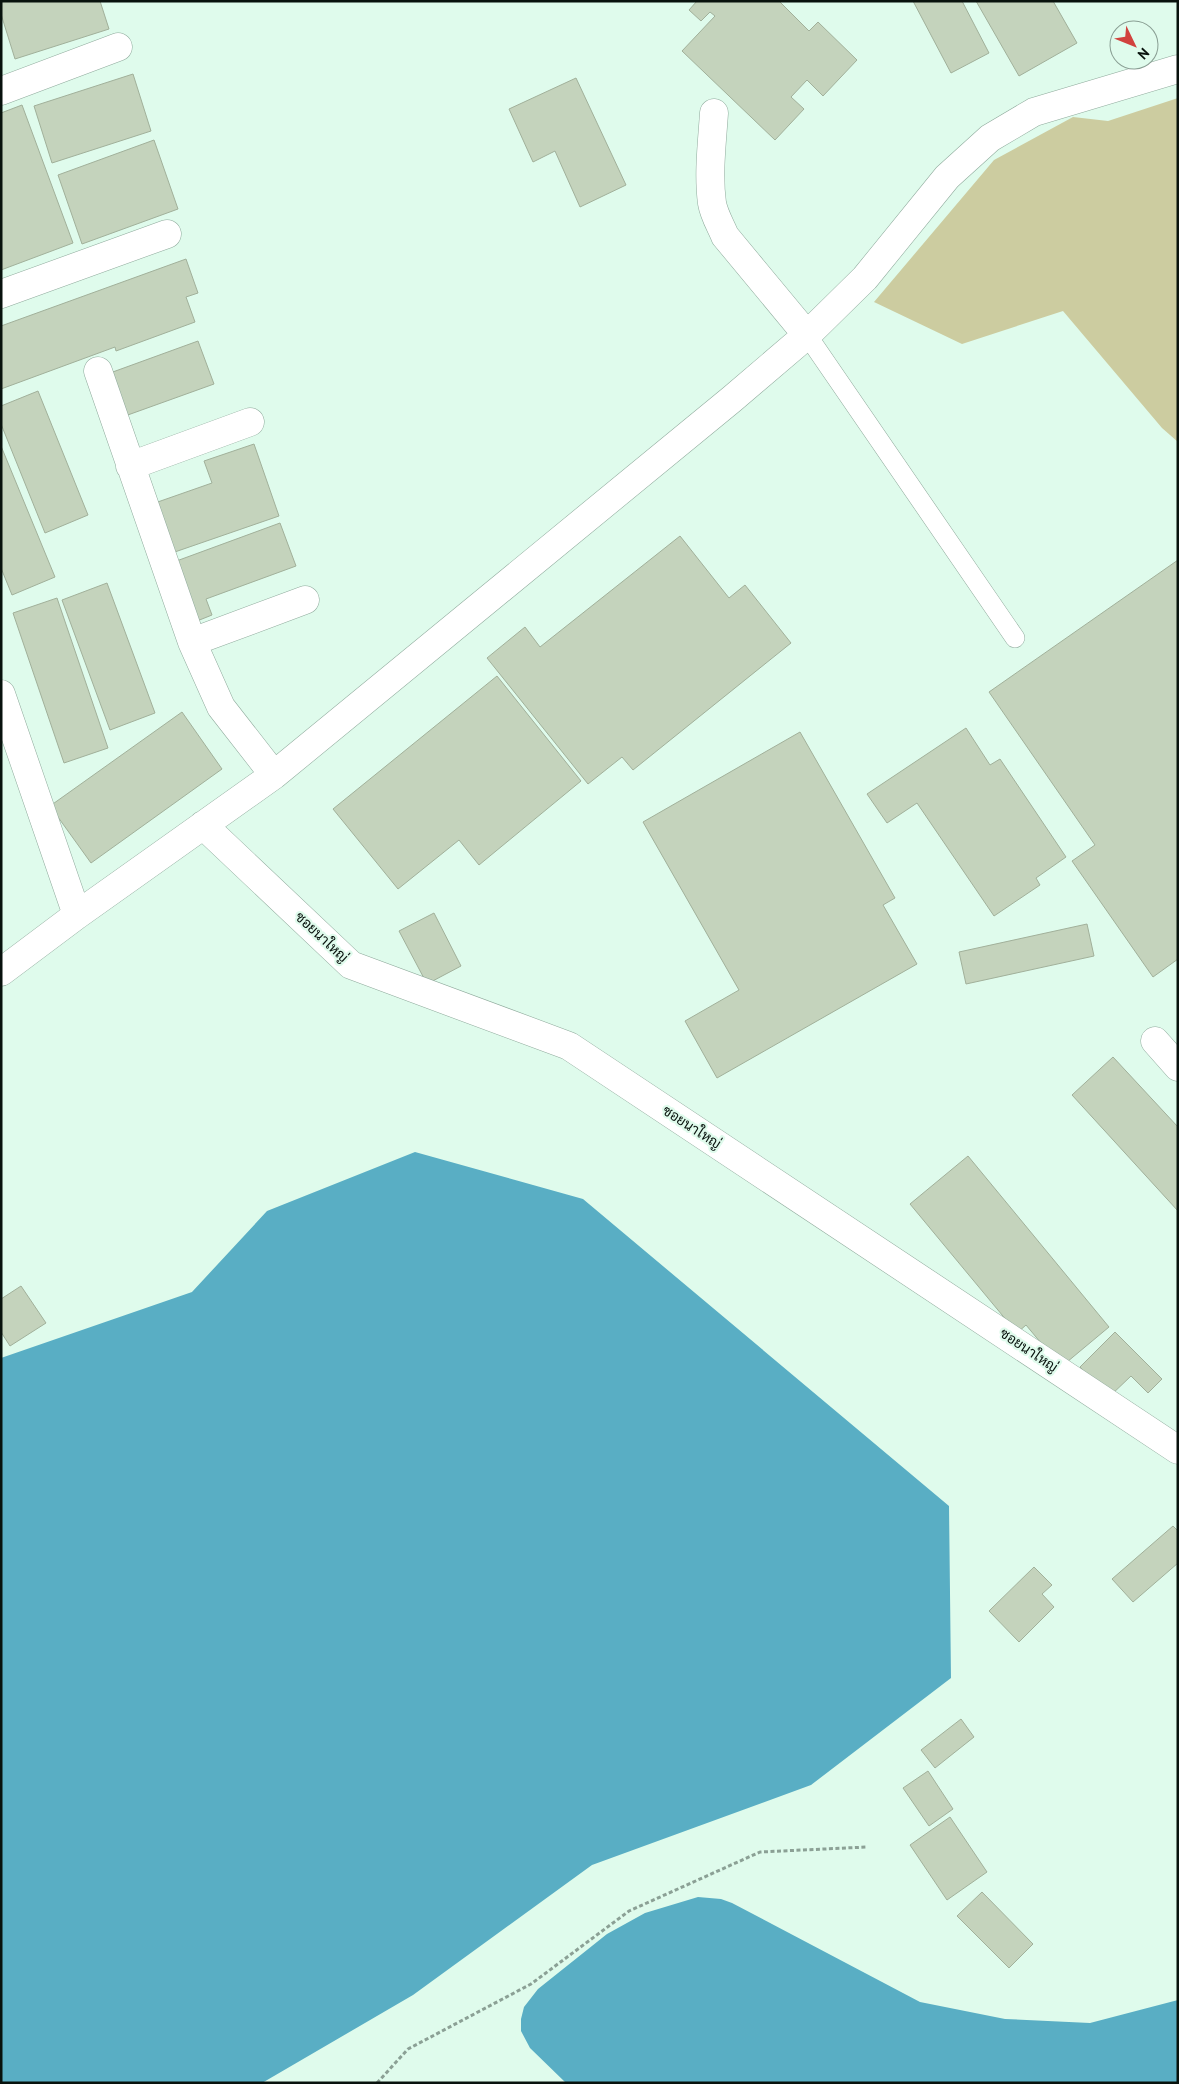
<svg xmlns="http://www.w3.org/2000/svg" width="1179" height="2084" font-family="'PT Sans',Sarabun,sans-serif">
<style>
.green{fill:#cccca0}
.water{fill:#59aec4}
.building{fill:#c4d3bc;stroke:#a1b09a}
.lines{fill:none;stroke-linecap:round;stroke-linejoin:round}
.service-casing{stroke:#8faa9c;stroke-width:20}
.minor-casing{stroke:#8faa9c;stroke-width:29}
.path{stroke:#8ba095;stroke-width:3;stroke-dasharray:4 2.5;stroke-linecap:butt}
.service{stroke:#fff;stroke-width:19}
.minor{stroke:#fff;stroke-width:28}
.labels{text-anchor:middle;stroke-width:4.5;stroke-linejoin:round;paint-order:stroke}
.street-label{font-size:14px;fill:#08120d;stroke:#dffbec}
</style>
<rect width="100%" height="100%" fill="#dffbec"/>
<path class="green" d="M1178,98V442L1162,428L1063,311L962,344L874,302L994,160L1073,117L1108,121Z"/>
<path class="water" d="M415,1152L583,1199L949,1506L951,1678L811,1785L592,1865L413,1995L262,2083H1V1358L192,1292L267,1211Z
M698,1897L721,1899L732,1903L920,2002L1005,2019L1090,2023L1178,2000V2083H566L530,2048L521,2031V2019L524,2007L538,1989L607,1934L645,1913Z"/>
<path class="building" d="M1,1H100L109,29L15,59L1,14Z
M697,1H779L809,31L818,22L857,60L823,96L807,80L791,97L804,109L775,140L682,51L715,16L710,12L701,21L689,10Z
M913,1H962L989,53L951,73Z
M976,1H1053L1077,43L1019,76Z
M133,74L151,131L52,163L34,106Z
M576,78L626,185L580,207L555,151L533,162L509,109Z
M22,105L73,243L1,270V113Z
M154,140L178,209L82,244L58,175Z
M186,259L198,293L186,297L195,322L116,351L115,347L1,389V326Z
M198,341L214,384L125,416L110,373Z
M38,391L88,515L45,533L1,424V406Z
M254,444L279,516L169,554L152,504L212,483L204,461Z
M1,446L55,577L12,595L1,568Z
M280,523L296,566L206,599L212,615L192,623L171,563Z
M680,536L729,598L745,585L791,643L633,770L622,757L588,784L487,658L525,627L540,647Z
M1178,560V959L1153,977L1072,861L1095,845L989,692Z
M107,583L155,713L110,730L62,600Z
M57,598L108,748L64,763L13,613Z
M497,676L581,781L479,865L459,840L398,889L333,809Z
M182,712L222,769L91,863L50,806Z
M966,728L990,765L1000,759L1066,857L1036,878L1040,885L994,916L917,803L887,823L867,794Z
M800,732L895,898L883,905L917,964L717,1078L685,1021L739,990L643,822Z
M434,913L461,966L427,984L399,931Z
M1087,924L1094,956L966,984L959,952Z
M1113,1057L1178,1127V1211L1072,1095Z
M968,1156L1109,1327L1061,1367L1026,1325L1017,1333L910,1204Z
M21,1286L46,1323L10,1346L1,1332V1299Z
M1115,1332L1162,1379L1148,1393L1131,1376L1109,1397L1080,1367Z
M1173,1526L1178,1531V1563L1133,1602L1112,1579Z
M1034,1567L1052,1585L1042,1594L1054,1607L1019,1642L989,1611Z
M961,1719L974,1737L935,1768L921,1750Z
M928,1771L953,1809L929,1826L903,1788Z
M950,1817L987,1872L947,1900L910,1845Z
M982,1892L1033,1944L1009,1968L957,1916Z"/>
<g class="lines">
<defs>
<path id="service" d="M807,335L1015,638"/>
<path id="minor" d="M1,91L118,47
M714,113C712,143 708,174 712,203C714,215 721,226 725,236L807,335
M1,294L167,234
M98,371L192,642L221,707L274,775
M130,466L250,422
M192,642L305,600
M1,694L77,915
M203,825L351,965L569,1046L1178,1450
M1,972L77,915L274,775L732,399L807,335L865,278L947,177L990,138L1034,112L1178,69
M1155,1041L1178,1067"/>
</defs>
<use href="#service" class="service-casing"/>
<use href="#minor" class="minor-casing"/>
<path class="path" d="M377,2083L408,2049L531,1984L629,1911L760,1852L867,1847"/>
<use href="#service" class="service"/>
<use href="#minor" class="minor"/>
</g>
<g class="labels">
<g class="street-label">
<text transform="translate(322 937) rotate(43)" y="5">ซอยนาใหญ่</text>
<text transform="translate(692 1127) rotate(33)" y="5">ซอยนาใหญ่</text>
<text transform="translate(1029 1350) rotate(34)" y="5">ซอยนาใหญ่</text>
</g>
</g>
<rect width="1179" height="2084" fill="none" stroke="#08120d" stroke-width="5"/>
<g transform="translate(1134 45) rotate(133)"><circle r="24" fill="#dffbec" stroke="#899e93"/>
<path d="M0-4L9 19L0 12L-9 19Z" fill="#d1423e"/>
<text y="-8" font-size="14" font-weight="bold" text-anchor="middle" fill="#08120d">N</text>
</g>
</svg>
